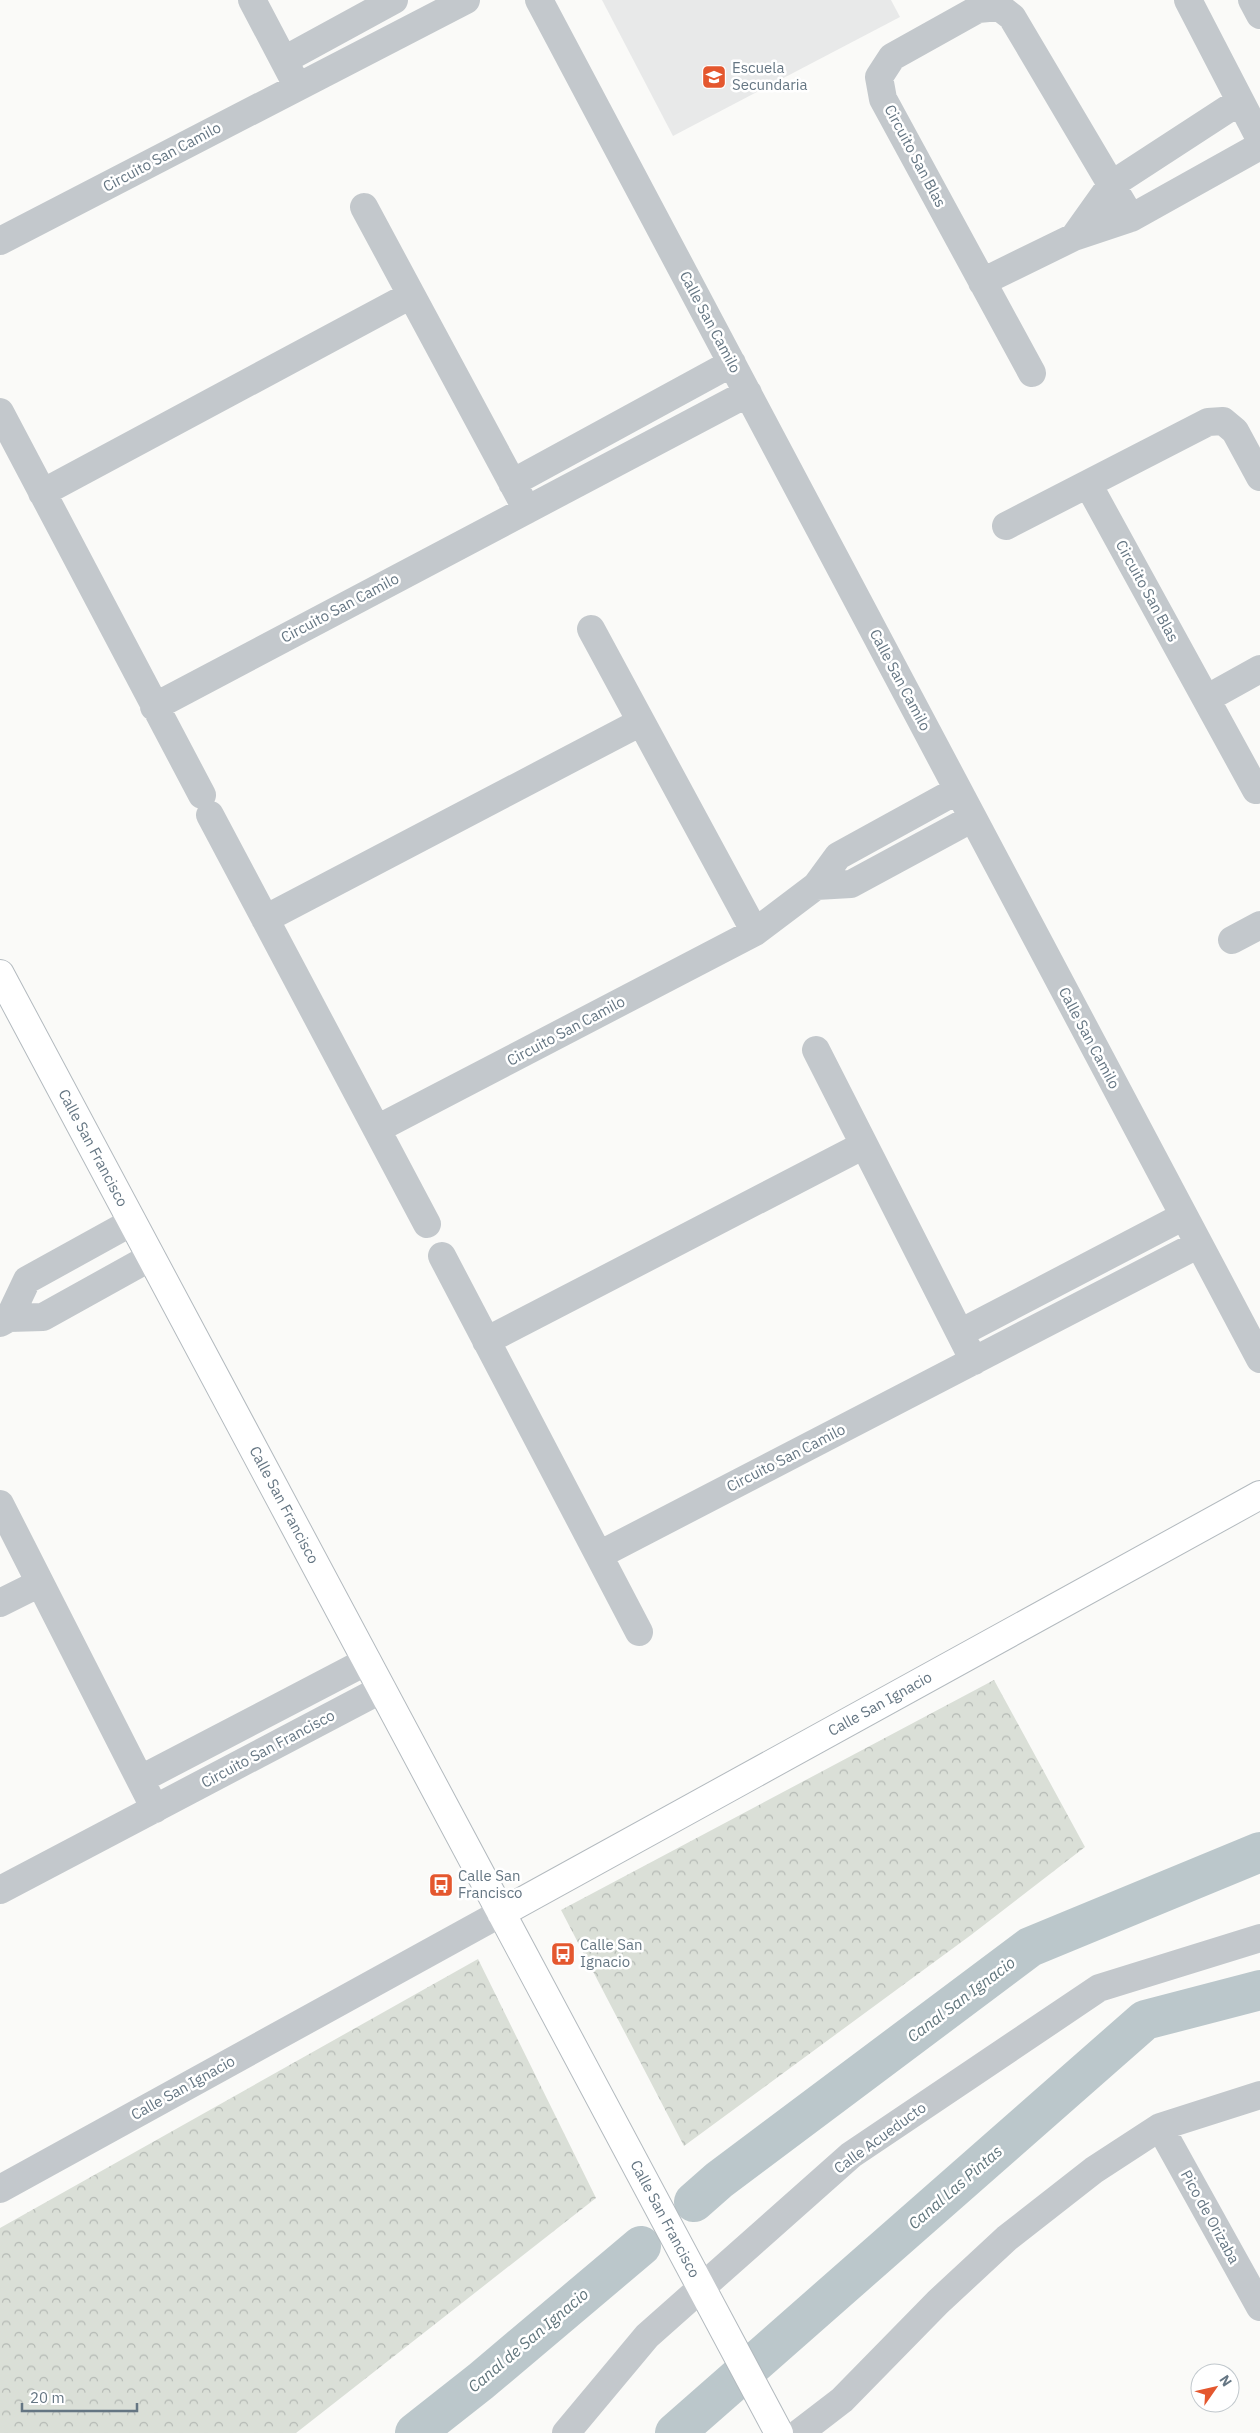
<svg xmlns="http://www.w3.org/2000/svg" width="1260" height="2433" font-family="'IBM Plex Sans',sans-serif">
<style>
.built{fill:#e8e9e9}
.park{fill:url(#park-crowns)}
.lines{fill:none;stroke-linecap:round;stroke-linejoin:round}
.canal{stroke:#bbc7cb;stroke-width:40}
.secondary-casing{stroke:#b3babf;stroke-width:30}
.street{stroke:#c3c8cc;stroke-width:28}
.secondary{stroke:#fff;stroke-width:28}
.labels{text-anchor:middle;stroke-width:5;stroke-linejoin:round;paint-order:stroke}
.poi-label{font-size:15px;fill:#657683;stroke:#fff;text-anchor:start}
.street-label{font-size:15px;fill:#657683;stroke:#fff}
.water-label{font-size:16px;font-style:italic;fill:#60757c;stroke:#fff}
</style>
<defs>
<pattern id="park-crowns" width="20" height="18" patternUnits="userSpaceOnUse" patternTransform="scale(1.25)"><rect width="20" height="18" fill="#dadfd7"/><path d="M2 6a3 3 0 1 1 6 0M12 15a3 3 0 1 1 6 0" fill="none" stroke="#b4b9b4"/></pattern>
</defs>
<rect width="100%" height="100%" fill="#fafaf8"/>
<path class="built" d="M602,0H891L900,17L673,136Z"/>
<path class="park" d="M994,1680L1085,1847L971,1935L684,2146L561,1910Z
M478,1959L596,2198L296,2433H0V2228Z"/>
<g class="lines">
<path class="canal" d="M694,2202L719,2180L1030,1947L1260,1852
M415,2433L481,2381L641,2246
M675,2433L1145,2020L1260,1990"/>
<defs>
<path id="secondary" d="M0,974L779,2433
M501,1913L1260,1495"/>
</defs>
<use href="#secondary" class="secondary-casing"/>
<path class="street" d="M252,0L292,76
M539,0L1260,1359
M1188,0L1260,139
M1252,0L1260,15
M284,60L394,0
M364,207L527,510
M1074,237L1111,185L1240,101
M0,241L466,0
M982,282L1074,237L1131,218L1260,146
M1032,373L883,99L879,77L892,57L978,9L999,7L1012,17L1131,218
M0,412L202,795
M512,483L732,363
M1088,484L1256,790
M42,493L411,295
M1006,526L1208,422L1223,421L1235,431L1260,477
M591,629L755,932
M1206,699L1260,669
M154,707L748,393
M210,815L427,1224
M816,886L851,884L973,818
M265,919L641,722
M1232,940L1260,925
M816,1050L974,1361
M377,1129L755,932L816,886L838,856L958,790
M442,1256L639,1632
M9,1318L27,1280L132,1222
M0,1323L9,1318L43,1317L151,1257
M960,1333L1184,1216
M486,1341L864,1145
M0,1504L155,1809
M599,1555L1199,1244
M0,1603L40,1583
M141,1779L367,1661
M0,1890L382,1689
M1160,2127L1260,2307
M0,2189L501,1913
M566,2433L647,2336L851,2155L1099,1988L1260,1938
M799,2433L842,2400L938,2302L1007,2238L1094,2170L1160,2127L1260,2095"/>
<use href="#secondary" class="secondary"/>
</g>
<defs>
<symbol id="school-square" viewBox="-11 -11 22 22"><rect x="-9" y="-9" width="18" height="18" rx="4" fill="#e4572e" stroke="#fff"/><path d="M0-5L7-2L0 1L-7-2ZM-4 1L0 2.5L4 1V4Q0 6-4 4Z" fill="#fff"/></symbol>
<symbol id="bus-square" viewBox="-11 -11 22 22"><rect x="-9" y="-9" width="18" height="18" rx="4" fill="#e4572e" stroke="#fff"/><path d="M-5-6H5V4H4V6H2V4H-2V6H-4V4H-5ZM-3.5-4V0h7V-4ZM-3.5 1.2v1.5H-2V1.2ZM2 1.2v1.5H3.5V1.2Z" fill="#fff"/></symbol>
</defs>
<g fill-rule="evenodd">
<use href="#school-square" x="700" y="63" width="28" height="28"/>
<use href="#bus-square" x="427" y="1871" width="28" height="28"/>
<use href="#bus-square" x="549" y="1940" width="28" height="28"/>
</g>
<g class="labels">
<g class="poi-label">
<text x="732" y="73">Escuela<tspan x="732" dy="17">Secundaria</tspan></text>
<text x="458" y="1881">Calle San<tspan x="458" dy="17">Francisco</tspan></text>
<text x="580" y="1950">Calle San<tspan x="580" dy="17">Ignacio</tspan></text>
</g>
<g class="street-label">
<text transform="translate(915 156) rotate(62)" y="5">Circuito San Blas</text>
<text transform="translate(162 157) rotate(-28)" y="5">Circuito San Camilo</text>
<text transform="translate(710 322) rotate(62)" y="5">Calle San Camilo</text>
<text transform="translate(1147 591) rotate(61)" y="5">Circuito San Blas</text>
<text transform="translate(340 608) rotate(-28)" y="5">Circuito San Camilo</text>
<text transform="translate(900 680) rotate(62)" y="5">Calle San Camilo</text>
<text transform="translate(566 1031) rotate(-28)" y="5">Circuito San Camilo</text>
<text transform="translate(1089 1038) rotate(62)" y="5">Calle San Camilo</text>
<text transform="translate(93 1148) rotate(62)" y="5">Calle San Francisco</text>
<text transform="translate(786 1458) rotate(-27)" y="5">Circuito San Camilo</text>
<text transform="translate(284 1505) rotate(62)" y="5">Calle San Francisco</text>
<text transform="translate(880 1704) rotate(-29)" y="5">Calle San Ignacio</text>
<text transform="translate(268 1749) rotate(-28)" y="5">Circuito San Francisco</text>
<text transform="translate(183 2088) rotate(-29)" y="5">Calle San Ignacio</text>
<text transform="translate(880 2138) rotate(-36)" y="5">Calle Acueducto</text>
<text transform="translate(1210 2217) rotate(61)" y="5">Pico de Orizaba</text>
<text transform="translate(665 2219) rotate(62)" y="5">Calle San Francisco</text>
</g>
<g class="water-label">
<text transform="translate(961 1999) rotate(-37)" y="6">Canal San Ignacio</text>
<text transform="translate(955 2187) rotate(-41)" y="6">Canal Las Pintas</text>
<text transform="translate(528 2340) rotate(-40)" y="6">Canal de San Ignacio</text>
</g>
</g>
<g transform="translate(1215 2388) rotate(56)"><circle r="24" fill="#ffffff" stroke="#c1c8cd"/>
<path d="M0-4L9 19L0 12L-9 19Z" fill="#e4572e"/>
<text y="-8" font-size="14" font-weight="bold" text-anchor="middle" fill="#657683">N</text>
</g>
<path d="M22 2403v8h115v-8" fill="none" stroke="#657683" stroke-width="2.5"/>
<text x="30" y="2403" font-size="15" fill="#657683" stroke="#ffffff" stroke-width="4" paint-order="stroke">20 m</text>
</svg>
